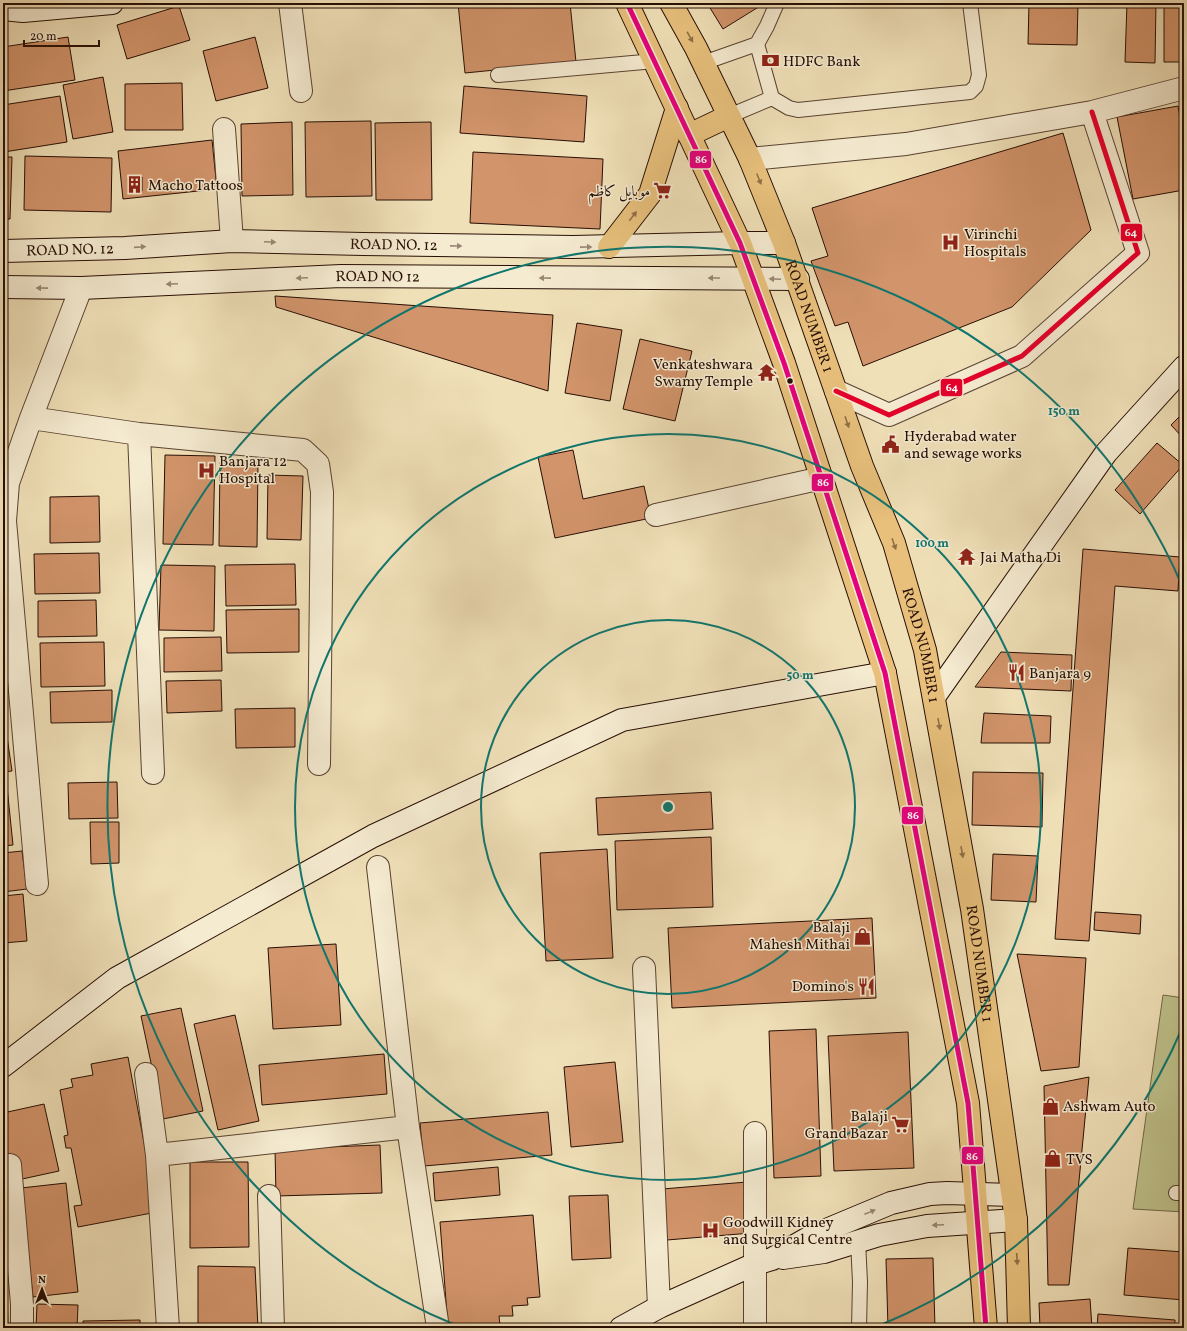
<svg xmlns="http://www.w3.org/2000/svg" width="1187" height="1331" font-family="Vollkorn,Amiri,serif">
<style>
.green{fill:#bec18b;stroke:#726848}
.building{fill:#d2946b;stroke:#270e04}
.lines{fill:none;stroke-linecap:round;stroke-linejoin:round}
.lane-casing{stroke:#594231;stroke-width:16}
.street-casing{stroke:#594231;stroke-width:24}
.secondary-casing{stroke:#270e04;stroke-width:24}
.primary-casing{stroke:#270e04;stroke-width:24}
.lane{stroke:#f5ebd1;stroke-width:14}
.street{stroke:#f5ebd1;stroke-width:22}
.secondary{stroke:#f5ebd1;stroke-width:22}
.primary{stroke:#e8c07c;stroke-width:22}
.bus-1-casing{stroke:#f5ebd1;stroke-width:8}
.bus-2-casing{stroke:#f5ebd1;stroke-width:8}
.bus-1{stroke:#e5007d;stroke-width:5}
.bus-2{stroke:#e4002b;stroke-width:5}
.oneway{fill:#917046}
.oneway2{fill:#988875}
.ring{fill:none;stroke:#0f766e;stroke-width:2}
.bus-dot{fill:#270e04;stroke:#f5ebd1;stroke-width:1.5}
.labels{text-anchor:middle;stroke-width:3;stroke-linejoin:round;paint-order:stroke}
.poi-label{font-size:15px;fill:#270e04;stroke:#f5ebd1;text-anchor:start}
.street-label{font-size:15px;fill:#270e04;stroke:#f5ebd1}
.centre{fill:#0f766e;stroke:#f5ebd1;stroke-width:2}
.ring-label{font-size:12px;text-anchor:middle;font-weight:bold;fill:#0f766e;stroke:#f5ebd1;stroke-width:3;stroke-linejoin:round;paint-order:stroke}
.line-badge{stroke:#f5ebd1;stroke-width:1.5}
.badge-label{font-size:11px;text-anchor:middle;font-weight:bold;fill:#fff}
</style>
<rect width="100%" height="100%" fill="#f0e0b8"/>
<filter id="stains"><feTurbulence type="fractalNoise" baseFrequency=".005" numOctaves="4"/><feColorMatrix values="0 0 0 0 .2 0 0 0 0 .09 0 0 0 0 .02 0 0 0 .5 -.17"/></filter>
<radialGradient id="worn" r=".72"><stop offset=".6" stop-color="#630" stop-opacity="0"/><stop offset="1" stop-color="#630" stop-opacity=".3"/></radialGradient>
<path class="green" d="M1163,995L1184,998V1212L1133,1209Z"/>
<path class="building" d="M458,3H570L576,62L465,73Z
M707,3H765L723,29Z
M1029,3H1078L1077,45L1028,44Z
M1127,3H1156L1155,63L1125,62Z
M1164,3H1184V62H1164Z
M179,6L190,40L127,59L117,25Z
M68,37L75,80L3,91V47Z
M255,37L268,88L216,101L203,51Z
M103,77L113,132L73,139L63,85Z
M182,83L183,130H125V84Z
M464,86L587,96L584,142L460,133Z
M60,96L67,142L4,152L3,144V105Z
M1178,106L1184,139V190L1133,199L1117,117Z
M371,121L372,196L306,197L305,122Z
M292,122L293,195L242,196L241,124Z
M431,122L432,200H376L375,123Z
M1063,133L1091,230L1012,307L863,366L848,322L835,326L811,261L828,256L812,208Z
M212,140L217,189L123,199L118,151Z
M473,152L603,159L600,229L470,223Z
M25,156L112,158L111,212L24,210Z
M3,157H12L10,219H3Z
M142,177V191L128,193V178Z
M275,296L553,315L548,391L276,307Z
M577,323L622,330L610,401L565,393Z
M640,339L692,351L675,421L623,409Z
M1184,412V439L1171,425Z
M1157,443L1183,465L1140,514L1115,490Z
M573,450L583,499L644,486L651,518L555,538L538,457Z
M165,455L215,456L213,545L163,544Z
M220,462L258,463L257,547L219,546Z
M268,475L303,476L301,540L267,539Z
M99,496L100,542L50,543V497Z
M1083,549L1180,557L1178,591L1115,586L1089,941L1055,939Z
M99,553L100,593L35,594L34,554Z
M295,564L296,605L226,606L225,565Z
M161,565L215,566L214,631L159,630Z
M96,600L97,636L38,637V601Z
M299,609V652L227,653L226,610Z
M221,637L222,671L164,672V638Z
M104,642L105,686L41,687L40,643Z
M1001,652L1072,655L1071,691L975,687Z
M221,680L222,711L167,713L166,681Z
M112,690V722L51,723L50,692Z
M295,708V747L236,748L235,709Z
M3,709L12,771L3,772Z
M984,713L1051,716L1050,743H981Z
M973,772L1043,773L1042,827L972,825Z
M3,777H6L13,845L3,846Z
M117,782L118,818L69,819L68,783Z
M711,792L713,829L598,835L596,798Z
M90,822H119V863L91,864Z
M711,837L713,907L617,910L615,841Z
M607,849L613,958L546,961L540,853Z
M22,851L27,889L3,892V853Z
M993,854L1038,856L1036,902L991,900Z
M23,894L27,941L3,943V896Z
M1095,912L1141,915L1140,934L1094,930Z
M872,918L876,998L672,1008L668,928Z
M336,944L341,1025L273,1029L268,948Z
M1017,954L1086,958L1079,1067L1041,1071Z
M181,1008L203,1111L163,1119L141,1016Z
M235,1015L259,1121L218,1130L194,1024Z
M816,1029L821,1176L774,1178L769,1031Z
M908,1032L914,1168L834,1171L828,1036Z
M384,1054L387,1094L262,1105L259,1065Z
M128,1057L157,1212L78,1227L74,1206L82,1205L71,1148H66L64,1136L68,1135L60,1090L73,1087L71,1079L93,1075L91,1064Z
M615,1062L623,1142L571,1147L564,1067Z
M1089,1077L1069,1285H1048L1044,1086Z
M44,1104L59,1171L13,1181L3,1136V1113Z
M548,1112L552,1155L424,1166L420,1123Z
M380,1145L382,1193L276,1196L275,1149Z
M190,1162H248L249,1247L190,1248Z
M498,1167L500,1195L435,1201L433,1173Z
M747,1182L751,1233L667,1240L662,1189Z
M66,1183L78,1292L33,1297L21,1188Z
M608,1195L611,1258L572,1260L569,1196Z
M533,1215L540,1297L527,1298L528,1305L512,1306L513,1316H499L500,1325L481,1327V1328H448L440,1222Z
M1128,1248L1184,1252V1300L1124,1295Z
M3,1256H6L8,1328H3Z
M933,1258L935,1328H888L886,1259Z
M198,1266L255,1267L258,1328H198Z
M1090,1299L1092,1328H1040L1039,1303Z
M37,1304L78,1305L77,1328H36Z
M1098,1314L1175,1320V1328H1097Z
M140,1320V1328H83V1321Z"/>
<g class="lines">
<defs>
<path id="lane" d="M757,44L772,98
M703,63L757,44L767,26L777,3
M498,75L655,61
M729,116L772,98L789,108L798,110L970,92L976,86L979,75L970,3
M1176,1193H1184
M858,1241L860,1282L859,1328"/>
<path id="street" d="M290,3L301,91
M224,129L232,241
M750,159L906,144L1092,112L1184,88
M836,391L889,415L1022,356L1138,253L1092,112
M31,418L81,288
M139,434L303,450L318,464L322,492L319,764
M656,515L822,478
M378,867L408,1127L438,1328
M37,884L5,521L8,483L31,418L139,434L153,773
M644,968L659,1307
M146,1074L157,1155L168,1328
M755,1133V1328
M157,1155L408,1127
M10,1165L22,1304V1328
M269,1196L273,1328"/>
<g id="secondary">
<path d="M3,9L23,11L112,3"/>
<path id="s1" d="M3,251L125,248L232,241L363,244L573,247L740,243H784"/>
<path id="s2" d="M3,287L81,288L341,276L798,279"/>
<path d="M934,697L1106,453L1184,367"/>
<path d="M3,1066L117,978L373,836L622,720L885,673"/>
<path d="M783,1258L824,1252L879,1235L927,1226L1016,1220"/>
<path d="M621,1328L659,1307L755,1264L772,1259L812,1236L891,1203L930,1194L947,1193L1012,1195"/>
</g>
<g id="primary">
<path d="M627,3L740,243L784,363L885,673L968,1103L986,1328"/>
<path id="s3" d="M671,3L696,48L750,159L784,243L862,466L894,543L925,650L972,909L1016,1220L1019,1328"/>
<path d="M689,135L729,116"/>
<path d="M609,247L650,194L677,108"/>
</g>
</defs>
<use href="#lane" class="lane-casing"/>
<use href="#street" class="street-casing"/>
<use href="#secondary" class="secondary-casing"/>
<use href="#primary" class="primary-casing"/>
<use href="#lane" class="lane"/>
<use href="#street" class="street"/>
<use href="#secondary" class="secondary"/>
<use href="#primary" class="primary"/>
<defs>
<path id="bus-1" d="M627,3L740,243L784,363L885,673L968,1103L986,1328"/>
<path id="bus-2" d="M836,391L889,415L1022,356L1138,253L1092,112"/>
</defs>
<use href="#bus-1" class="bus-1-casing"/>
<use href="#bus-2" class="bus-2-casing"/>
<use href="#bus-1" class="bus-1"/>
<use href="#bus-2" class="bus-2"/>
</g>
<defs><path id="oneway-solid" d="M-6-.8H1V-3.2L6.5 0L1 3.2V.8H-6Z"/></defs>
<g class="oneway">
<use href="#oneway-solid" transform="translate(690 37) rotate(61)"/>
<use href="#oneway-solid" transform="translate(759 179) rotate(68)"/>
<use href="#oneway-solid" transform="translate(633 216) rotate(-52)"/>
<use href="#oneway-solid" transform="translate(847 422) rotate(71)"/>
<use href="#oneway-solid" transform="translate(894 544) rotate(71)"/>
<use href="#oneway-solid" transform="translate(939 724) rotate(80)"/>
<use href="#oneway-solid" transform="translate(962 852) rotate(80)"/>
<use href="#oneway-solid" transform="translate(1017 1259) rotate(87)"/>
</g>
<g class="oneway2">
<use href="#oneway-solid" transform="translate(270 242) rotate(2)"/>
<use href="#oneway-solid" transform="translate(456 246) rotate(1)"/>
<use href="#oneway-solid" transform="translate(140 247) rotate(-4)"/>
<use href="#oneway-solid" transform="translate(586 247) rotate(-1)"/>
<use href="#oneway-solid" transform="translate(302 278) rotate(177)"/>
<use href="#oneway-solid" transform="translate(545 278) rotate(-179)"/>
<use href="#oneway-solid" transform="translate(714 278) rotate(180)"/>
<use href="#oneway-solid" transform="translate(775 279) rotate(-178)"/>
<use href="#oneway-solid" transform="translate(172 284) rotate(177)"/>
<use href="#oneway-solid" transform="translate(42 288) rotate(-179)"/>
<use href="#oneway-solid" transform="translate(870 1212) rotate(-22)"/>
<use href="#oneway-solid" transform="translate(938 1225) rotate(177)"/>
</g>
<g class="ring">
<circle cx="668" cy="807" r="187"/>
<circle cx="668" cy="807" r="373"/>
<path d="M1183 1026A560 560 0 0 1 878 1326M458 1326A560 560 0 1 1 1183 588"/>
</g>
<defs>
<symbol id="bank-bare" viewBox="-9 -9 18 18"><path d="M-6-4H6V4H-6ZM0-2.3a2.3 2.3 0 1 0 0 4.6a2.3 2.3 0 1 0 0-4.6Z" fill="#8f2418" stroke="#f5ebd1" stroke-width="2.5" paint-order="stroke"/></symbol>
<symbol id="building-bare" viewBox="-9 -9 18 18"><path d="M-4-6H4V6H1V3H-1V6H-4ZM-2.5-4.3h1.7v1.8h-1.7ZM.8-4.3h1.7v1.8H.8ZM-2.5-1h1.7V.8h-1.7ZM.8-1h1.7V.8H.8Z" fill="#8f2418" stroke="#f5ebd1" stroke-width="2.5" paint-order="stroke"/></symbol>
<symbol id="supermarket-bare" viewBox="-9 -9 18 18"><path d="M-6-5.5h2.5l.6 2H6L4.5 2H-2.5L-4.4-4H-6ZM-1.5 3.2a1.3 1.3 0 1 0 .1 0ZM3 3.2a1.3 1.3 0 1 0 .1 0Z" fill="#8f2418" stroke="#f5ebd1" stroke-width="2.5" paint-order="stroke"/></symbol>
<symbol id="hospital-bare" viewBox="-9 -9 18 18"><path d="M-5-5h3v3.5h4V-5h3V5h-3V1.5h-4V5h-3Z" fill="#8f2418" stroke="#f5ebd1" stroke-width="2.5" paint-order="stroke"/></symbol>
<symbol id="temple-bare" viewBox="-9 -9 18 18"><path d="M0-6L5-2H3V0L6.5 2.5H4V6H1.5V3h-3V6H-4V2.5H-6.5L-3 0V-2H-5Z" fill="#8f2418" stroke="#f5ebd1" stroke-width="2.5" paint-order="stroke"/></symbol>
<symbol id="civic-bare" viewBox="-9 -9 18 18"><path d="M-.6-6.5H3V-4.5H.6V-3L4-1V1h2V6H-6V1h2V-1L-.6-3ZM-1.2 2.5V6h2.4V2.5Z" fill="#8f2418" stroke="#f5ebd1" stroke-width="2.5" paint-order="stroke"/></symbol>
<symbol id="restaurant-bare" viewBox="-9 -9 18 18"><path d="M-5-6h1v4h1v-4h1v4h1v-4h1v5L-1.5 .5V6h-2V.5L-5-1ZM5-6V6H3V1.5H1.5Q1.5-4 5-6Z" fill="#8f2418" stroke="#f5ebd1" stroke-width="2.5" paint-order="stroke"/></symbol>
<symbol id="shop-bare" viewBox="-9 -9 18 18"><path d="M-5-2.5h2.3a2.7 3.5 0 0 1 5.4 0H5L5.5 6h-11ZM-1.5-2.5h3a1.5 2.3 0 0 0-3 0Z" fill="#8f2418" stroke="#f5ebd1" stroke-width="2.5" paint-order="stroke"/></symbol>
</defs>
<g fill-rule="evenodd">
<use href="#bank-bare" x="758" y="48" width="25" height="25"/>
<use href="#building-bare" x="122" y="172" width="25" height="25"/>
<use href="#supermarket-bare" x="650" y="178" width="25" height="25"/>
<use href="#hospital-bare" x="938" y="230" width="25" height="25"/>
<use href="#temple-bare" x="754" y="360" width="25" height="25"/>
<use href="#civic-bare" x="878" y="432" width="25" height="25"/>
<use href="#hospital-bare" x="194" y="458" width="25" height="25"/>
<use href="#temple-bare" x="954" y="544" width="25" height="25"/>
<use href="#restaurant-bare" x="1004" y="660" width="25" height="25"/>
<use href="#shop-bare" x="850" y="924" width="25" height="25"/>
<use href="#restaurant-bare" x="854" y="974" width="25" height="25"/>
<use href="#shop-bare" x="1038" y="1094" width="25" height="25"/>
<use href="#supermarket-bare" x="888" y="1112" width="25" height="25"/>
<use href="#shop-bare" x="1040" y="1146" width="25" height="25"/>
<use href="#hospital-bare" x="698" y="1218" width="25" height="25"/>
</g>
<circle class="bus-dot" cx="790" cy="381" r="3.5"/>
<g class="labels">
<g class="poi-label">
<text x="783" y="66">HDFC Bank</text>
<text x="148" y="190">Macho Tattoos</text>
<text x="650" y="196" text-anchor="end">موبايل كاظم</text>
<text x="964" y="239">Virinchi<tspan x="964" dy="17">Hospitals</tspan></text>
<text x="753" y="369" text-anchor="end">Venkateshwara<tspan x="753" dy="17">Swamy Temple</tspan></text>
<text x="904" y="441">Hyderabad water<tspan x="904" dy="17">and sewage works</tspan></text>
<text x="219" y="466">Banjara 12<tspan x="219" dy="17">Hospital</tspan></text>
<text x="980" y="562">Jai Matha Di</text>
<text x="1029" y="678">Banjara 9</text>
<text x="850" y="932" text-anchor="end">Balaji<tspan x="850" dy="17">Mahesh Mithai</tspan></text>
<text x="854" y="991" text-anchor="end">Domino's</text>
<text x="1063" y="1111">Ashwam Auto</text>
<text x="888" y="1121" text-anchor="end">Balaji<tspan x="888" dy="17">Grand Bazar</tspan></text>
<text x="1066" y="1164">TVS</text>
<text x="723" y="1227">Goodwill Kidney<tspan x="723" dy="17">and Surgical Centre</tspan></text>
</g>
<g class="street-label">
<text dy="5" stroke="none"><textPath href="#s1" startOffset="391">ROAD NO. 12</textPath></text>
<text dy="5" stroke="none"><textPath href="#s1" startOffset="67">ROAD NO. 12</textPath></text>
<text dy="5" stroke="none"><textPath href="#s2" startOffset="375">ROAD NO 12</textPath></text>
<text dy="5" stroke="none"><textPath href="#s3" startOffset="343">ROAD NUMBER 1</textPath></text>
<text dy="5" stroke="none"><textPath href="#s3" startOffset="691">ROAD NUMBER 1</textPath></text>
<text dy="5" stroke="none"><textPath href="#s3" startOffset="1015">ROAD NUMBER 1</textPath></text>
</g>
</g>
<circle cx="668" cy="807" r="6" class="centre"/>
<g class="ring-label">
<text x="1064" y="415">150 m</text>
<text x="932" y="547">100 m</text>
<text x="800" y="679">50 m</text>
</g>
<g class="line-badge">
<rect x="689" y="150" width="23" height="19" rx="4" fill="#e5007d"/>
<rect x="1120" y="223" width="23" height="19" rx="4" fill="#e4002b"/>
<rect x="940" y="378" width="23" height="19" rx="4" fill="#e4002b"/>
<rect x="811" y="473" width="23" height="19" rx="4" fill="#e5007d"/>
<rect x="901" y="806" width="23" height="19" rx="4" fill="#e5007d"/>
<rect x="961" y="1146" width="23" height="19" rx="4" fill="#e5007d"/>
</g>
<g class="badge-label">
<text x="701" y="163">86</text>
<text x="1131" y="236">64</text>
<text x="952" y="391">64</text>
<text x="823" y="486">86</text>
<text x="913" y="819">86</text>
<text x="972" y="1160">86</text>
</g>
<rect width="1187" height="1331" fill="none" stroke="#f0e0b8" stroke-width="16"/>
<rect x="4" y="4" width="1179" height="1323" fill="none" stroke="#270e04" stroke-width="2"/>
<rect x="8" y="8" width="1171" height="1315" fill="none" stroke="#270e04"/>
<g transform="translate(42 1289)" stroke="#f5ebd1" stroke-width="3" paint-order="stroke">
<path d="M0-3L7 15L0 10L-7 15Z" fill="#270e04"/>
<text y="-6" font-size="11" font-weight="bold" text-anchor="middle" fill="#270e04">N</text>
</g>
<path d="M24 40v6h75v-6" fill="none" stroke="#270e04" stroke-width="2"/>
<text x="30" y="40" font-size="12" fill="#270e04" stroke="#f5ebd1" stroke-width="3" paint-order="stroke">20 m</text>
<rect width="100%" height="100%" filter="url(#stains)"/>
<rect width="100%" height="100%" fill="url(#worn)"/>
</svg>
